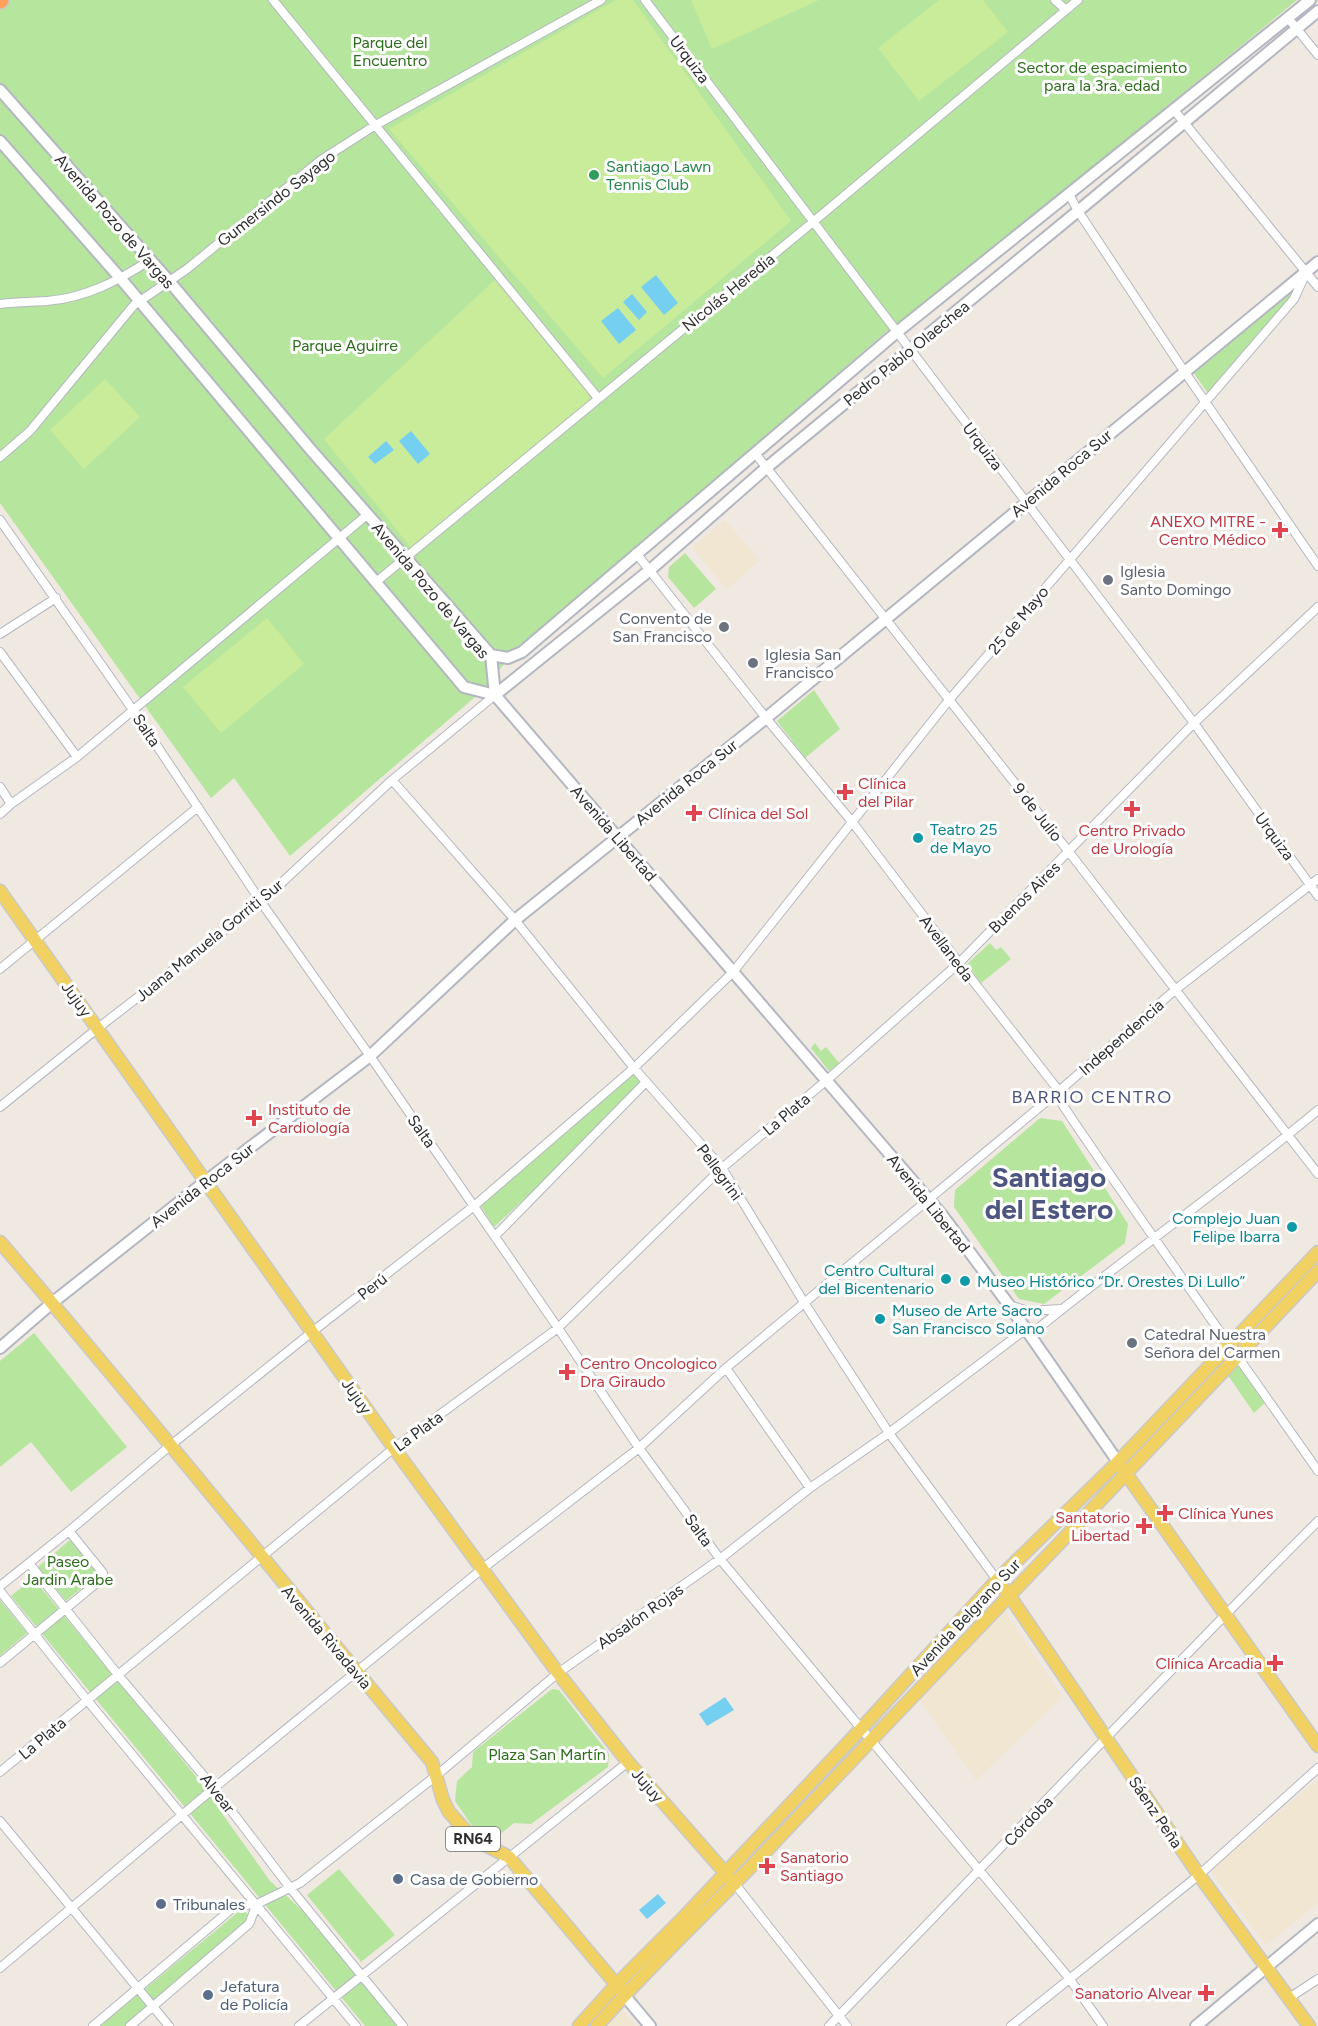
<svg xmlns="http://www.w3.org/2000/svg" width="1318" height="2026" font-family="Figtree,sans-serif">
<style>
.education{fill:#f0e6d1}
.green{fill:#b6e59e}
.pitch{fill:#c9ec9a}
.water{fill:#75cff0}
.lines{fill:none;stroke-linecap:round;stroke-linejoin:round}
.street-casing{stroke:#b4b7c1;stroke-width:10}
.secondary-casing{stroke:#b4b7c1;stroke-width:14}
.primary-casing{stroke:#c9c9c9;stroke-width:15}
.highway-casing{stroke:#c9c9c9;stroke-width:18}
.street{stroke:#fff;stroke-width:8}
.secondary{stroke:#fff;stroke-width:10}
.primary{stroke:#f2d163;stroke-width:12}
.highway{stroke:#ffa35c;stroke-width:15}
.leisure-dot{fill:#2e9e5b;stroke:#fff;stroke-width:2}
.health-dot{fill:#e0444e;stroke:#fff;stroke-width:2}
.worship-dot{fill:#6b7280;stroke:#fff;stroke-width:2}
.culture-dot{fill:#0f9aa8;stroke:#fff;stroke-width:2}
.service-dot{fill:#5c6f8a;stroke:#fff;stroke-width:2}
.labels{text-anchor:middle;stroke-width:6;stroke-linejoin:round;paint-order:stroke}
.shield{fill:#fff;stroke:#6d6d6d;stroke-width:1.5}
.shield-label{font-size:15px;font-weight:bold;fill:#2e2e2e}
.park-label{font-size:16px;fill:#2c6e1b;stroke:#fff}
.street-label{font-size:16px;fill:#2e2e2e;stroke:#fff}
.leisure-label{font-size:16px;fill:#27864d;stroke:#fff;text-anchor:start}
.health-label{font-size:16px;fill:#be3a42;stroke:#fff;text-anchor:start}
.worship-label{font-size:16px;fill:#5b616d;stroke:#fff;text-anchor:start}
.culture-label{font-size:16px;fill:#0d838f;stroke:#fff;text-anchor:start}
.service-label{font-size:16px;fill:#4e5e75;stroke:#fff;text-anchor:start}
.neighbourhood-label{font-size:18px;letter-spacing:1.5px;fill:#4d5680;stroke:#fff}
.town-label{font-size:28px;font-weight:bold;fill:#4d5680;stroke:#fff}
</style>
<rect width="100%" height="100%" fill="#efe9e1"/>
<path class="education" d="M725,520L760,560L727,589L692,548Z
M1003,1609L1063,1697L976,1780L918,1698Z
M1318,1779V1903L1266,1945L1210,1870Z
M621,2007L636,2026H606Z"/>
<path class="green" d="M0,0H1297L898,326L895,324L505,663L482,691L290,856L234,778L211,798L0,503Z
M1295,288L1285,304L1209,395L1193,372Z
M685,553L716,589L694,608L668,577L669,567Z
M814,690L840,729L805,758L777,721Z
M990,943L996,950L1001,947L1011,959L981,983L967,964Z
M815,1043L821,1051L826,1047L839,1063L829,1071L811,1048Z
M635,1070L646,1086L494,1227L477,1200Z
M1040,1118L1062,1121L1128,1224L1125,1243L1044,1304L1019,1299L954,1207L955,1190Z
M34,1333L127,1447L71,1492L31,1442L0,1467V1361Z
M1240,1361L1268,1400L1254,1413L1227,1374Z
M70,1540L98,1574L66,1601L38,1567Z
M33,1578L194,1774L270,1881L304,1912L398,2026H365L11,1596Z
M0,1600L27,1633L0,1656Z
M552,1689L559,1690L609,1754L608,1767L531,1824L514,1823L494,1839L477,1833L455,1801L457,1781L472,1767L473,1752Z
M339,1869L395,1935L361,1962L307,1895Z
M243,1908L250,1918L140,2013L125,2026H100Z"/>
<path class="pitch" d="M616,0H633L791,221L603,378L389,129Z
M691,0H819L712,49Z
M939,0H983L1008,32L919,101L878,48Z
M498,277L598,398L412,549L324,439Z
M105,379L140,417L84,469L50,430Z
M267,618L304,664L221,733L183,687Z"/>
<path class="water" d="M656,275L678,303L664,315L641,287Z
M632,294L647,312L639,320L623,302Z
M618,308L636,330L619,344L601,321Z
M411,431L430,454L418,464L399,441Z
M386,441L394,450L375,464L368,457Z
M725,1697L734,1710L707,1726L699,1714Z
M658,1894L666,1903L647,1919L639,1910Z"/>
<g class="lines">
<defs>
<path id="street" d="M273,0L598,398
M645,0L1194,723L1318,896
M1055,0L1066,10
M1288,18L1318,55
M1174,110L1318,287
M1069,194L1078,211L1184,371L1318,566
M0,304C16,302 31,302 47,301C85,298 118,281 150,260
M755,453L1069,852L1318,1174
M0,457L30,431L134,305L187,269L321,160L374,126L601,0
M0,520L133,710L261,902L370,1056L558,1328L639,1448L720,1559L1069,1978L1103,2026
M636,553L766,718L853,823L959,963L1059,1091L1062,1104C1145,1228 1233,1349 1318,1471
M376,582L813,222L1078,0
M0,634L56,598
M0,652L77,757
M392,780L515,920L634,1068L722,1168L805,1304L889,1433L997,1580
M0,787L11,804
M0,814L11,804L77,757L367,515
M0,969L198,807
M0,1107L98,1028L261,902L392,780L495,695
M495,1236L646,1082
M1009,1305L1028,1311L1061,1309
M1030,1335C1124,1258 1225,1188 1318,1110
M726,1368L810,1488
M29,1563L119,1676L214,1788L291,1889L403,2026
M0,1586L69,1531L171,1445L312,1332L474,1206L634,1068L733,972L949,700L1294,299L1306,273
M0,1591L87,1700L356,2026
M0,1663L104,1577L103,1573L69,1531
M0,1772L394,1448L558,1328L722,1168L827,1080L959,963L1194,723L1318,607
M0,1821L169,2026
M735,1884L847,2026
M0,1968L214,1788L482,1569L639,1448L726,1368L1059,1091L1175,990L1318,879
M1289,1998L1318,1979
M93,2026L235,1906L257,1904L300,1883L437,1775L558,1673L720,1559L810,1488L889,1433L1026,1329
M130,2026L249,1924L257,1904
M299,2026L628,1762
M829,2026C992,1858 1152,1687 1318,1521
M1011,2026L1199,1875L1318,1768"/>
<path id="secondary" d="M0,90L169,281L311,450L491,655L495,695
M0,141L121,279L464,687L495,695
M491,655L508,658L522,652L897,332L1310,0
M495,695L650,570L766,468L1078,211L1318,11
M495,695L942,1215L1009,1305L1118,1462
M0,1348L52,1303L206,1181L370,1056L515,920L766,718L1318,262
M624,1995L650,2026
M1196,2026L1318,1924"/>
<path id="primary" d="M0,891L394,1448L558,1673L628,1762L735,1884
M0,1242C147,1413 287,1589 432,1762L443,1800L449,1812L473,1839L509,1857L620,1989
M1122,1468L1318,1746
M997,1580L1009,1595L1199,1875L1309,2026
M579,2026L616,1985L686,1915L860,1730L997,1580L1118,1462L1318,1252
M597,2026C651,1964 712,1908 768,1849C951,1655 1136,1465 1318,1271"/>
<path id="highway" d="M0,1L1,0"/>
</defs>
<use href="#street" class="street-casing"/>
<use href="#secondary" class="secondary-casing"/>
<use href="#primary" class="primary-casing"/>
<use href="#highway" class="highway-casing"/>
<use href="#street" class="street"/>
<use href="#secondary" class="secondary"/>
<use href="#primary" class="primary"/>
<use href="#highway" class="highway"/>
</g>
<circle class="leisure-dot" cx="594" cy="175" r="6"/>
<g class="health-dot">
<path d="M1277 521h6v6h6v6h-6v6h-6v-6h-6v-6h6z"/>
<path d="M842 783h6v6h6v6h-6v6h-6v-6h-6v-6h6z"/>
<path d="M1129 800h6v6h6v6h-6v6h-6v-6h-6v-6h6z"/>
<path d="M691 804h6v6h6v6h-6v6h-6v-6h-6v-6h6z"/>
<path d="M251 1109h6v6h6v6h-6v6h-6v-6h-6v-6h6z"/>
<path d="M564 1363h6v6h6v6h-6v6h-6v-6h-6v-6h6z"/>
<path d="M1162 1504h6v6h6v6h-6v6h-6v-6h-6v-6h6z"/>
<path d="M1141 1517h6v6h6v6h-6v6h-6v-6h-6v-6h6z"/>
<path d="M1272 1654h6v6h6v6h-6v6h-6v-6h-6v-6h6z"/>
<path d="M764 1857h6v6h6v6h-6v6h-6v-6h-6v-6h6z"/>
<path d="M1203 1984h6v6h6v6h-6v6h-6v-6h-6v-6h6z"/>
</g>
<g class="worship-dot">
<circle cx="1108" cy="580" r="6"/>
<circle cx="724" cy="627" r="6"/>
<circle cx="753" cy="663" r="6"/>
<circle cx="1132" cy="1343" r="6"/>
</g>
<g class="culture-dot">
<circle cx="918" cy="838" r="6"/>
<circle cx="1292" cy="1227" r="6"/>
<circle cx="946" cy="1279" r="6"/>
<circle cx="965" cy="1281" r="6"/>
<circle cx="880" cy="1319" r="6"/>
</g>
<g class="service-dot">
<circle cx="398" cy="1879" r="6"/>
<circle cx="161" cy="1904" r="6"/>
<circle cx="208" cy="1995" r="6"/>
</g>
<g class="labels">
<rect class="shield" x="446" y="1827" width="54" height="24" rx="4.5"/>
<g class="shield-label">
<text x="473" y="1844">RN64</text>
</g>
<g class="park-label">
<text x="390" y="48">Parque del<tspan x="390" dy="18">Encuentro</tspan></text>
<text x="1102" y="73">Sector de espacimiento<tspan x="1102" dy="18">para la 3ra. edad</tspan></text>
<text x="345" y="351">Parque Aguirre</text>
<text x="68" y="1567">Paseo<tspan x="68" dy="18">Jardin Arabe</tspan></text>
<text x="547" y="1760">Plaza San Martín</text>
</g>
<g class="street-label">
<text transform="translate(690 59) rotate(53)" y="6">Urquiza</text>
<text transform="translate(276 198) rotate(-38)" y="6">Gumersindo Sayago</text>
<text transform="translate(115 221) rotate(49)" y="6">Avenida Pozo de Vargas</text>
<text transform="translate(728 292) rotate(-39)" y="6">Nicolás Heredia</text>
<text transform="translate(906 353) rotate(-39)" y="6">Pedro Pablo Olaechea</text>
<text transform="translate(983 446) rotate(53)" y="6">Urquiza</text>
<text transform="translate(1061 473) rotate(-40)" y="6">Avenida Roca Sur</text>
<text transform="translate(431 590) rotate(50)" y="6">Avenida Pozo de Vargas</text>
<text transform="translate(1018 620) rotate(-50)" y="6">25 de Mayo</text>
<text transform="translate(147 730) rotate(56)" y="6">Salta</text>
<text transform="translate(686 782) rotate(-39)" y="6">Avenida Roca Sur</text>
<text transform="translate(1038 812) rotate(52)" y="6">9 de Julio</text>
<text transform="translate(614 833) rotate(49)" y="6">Avenida Libertad</text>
<text transform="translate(1275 836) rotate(54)" y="6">Urquiza</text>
<text transform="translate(1024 897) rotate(-45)" y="6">Buenos Aires</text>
<text transform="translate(209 940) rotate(-39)" y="6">Juana Manuela Gorriti Sur</text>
<text transform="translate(947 948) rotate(53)" y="6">Avellaneda</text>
<text transform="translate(77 999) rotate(54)" y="6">Jujuy</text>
<text transform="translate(1121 1037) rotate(-41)" y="6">Independencia</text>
<text transform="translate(786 1114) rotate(-40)" y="6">La Plata</text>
<text transform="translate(422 1131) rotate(55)" y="6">Salta</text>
<text transform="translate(720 1172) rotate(54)" y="6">Pellegrini</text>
<text transform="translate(202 1185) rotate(-38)" y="6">Avenida Roca Sur</text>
<text transform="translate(929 1203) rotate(51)" y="6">Avenida Libertad</text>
<text transform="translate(372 1286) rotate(-38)" y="6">Perú</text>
<text transform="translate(357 1396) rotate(55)" y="6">Jujuy</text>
<text transform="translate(418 1431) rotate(-36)" y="6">La Plata</text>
<text transform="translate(699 1530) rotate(54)" y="6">Salta</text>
<text transform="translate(640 1616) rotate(-35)" y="6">Absalón Rojas</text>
<text transform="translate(965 1617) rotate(-47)" y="6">Avenida Belgrano Sur</text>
<text transform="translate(327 1637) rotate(50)" y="6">Avenida Rivadavia</text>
<text transform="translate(42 1738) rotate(-40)" y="6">La Plata</text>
<text transform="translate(648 1785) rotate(49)" y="6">Jujuy</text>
<text transform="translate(218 1793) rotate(52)" y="6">Alvear</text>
<text transform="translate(1156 1812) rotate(56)" y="6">Sáenz Peña</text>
<text transform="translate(1028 1821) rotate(-46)" y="6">Córdoba</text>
</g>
<g class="leisure-label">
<text x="606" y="172">Santiago Lawn<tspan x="606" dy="18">Tennis Club</tspan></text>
</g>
<g class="health-label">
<text x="1266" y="527" text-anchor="end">ANEXO MITRE -<tspan x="1266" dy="18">Centro Médico</tspan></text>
<text x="858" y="789">Clínica<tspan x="858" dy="18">del Pilar</tspan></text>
<text x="708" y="819">Clínica del Sol</text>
<text x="1132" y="836" text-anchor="middle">Centro Privado<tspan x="1132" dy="18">de Urología</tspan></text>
<text x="268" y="1115">Instituto de<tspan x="268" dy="18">Cardiología</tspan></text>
<text x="580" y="1369">Centro Oncologico<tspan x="580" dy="18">Dra Giraudo</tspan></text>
<text x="1178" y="1519">Clínica Yunes</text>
<text x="1130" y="1523" text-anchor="end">Santatorio<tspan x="1130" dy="18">Libertad</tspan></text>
<text x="1262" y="1669" text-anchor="end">Clínica Arcadia</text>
<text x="780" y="1863">Sanatorio<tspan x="780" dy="18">Santiago</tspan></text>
<text x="1192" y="1999" text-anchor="end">Sanatorio Alvear</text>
</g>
<g class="worship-label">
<text x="1120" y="577">Iglesia<tspan x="1120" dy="18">Santo Domingo</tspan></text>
<text x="712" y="624" text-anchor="end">Convento de<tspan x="712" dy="18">San Francisco</tspan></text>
<text x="765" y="660">Iglesia San<tspan x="765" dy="18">Francisco</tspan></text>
<text x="1144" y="1340">Catedral Nuestra<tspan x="1144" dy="18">Señora del Carmen</tspan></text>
</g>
<g class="culture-label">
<text x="930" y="835">Teatro 25<tspan x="930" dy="18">de Mayo</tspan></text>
<text x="1280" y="1224" text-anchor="end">Complejo Juan<tspan x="1280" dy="18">Felipe Ibarra</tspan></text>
<text x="934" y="1276" text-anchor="end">Centro Cultural<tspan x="934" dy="18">del Bicentenario</tspan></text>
<text x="977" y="1287">Museo Histórico “Dr. Orestes Di Lullo”</text>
<text x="892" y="1316">Museo de Arte Sacro<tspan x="892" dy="18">San Francisco Solano</tspan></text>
</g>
<g class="service-label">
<text x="410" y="1885">Casa de Gobierno</text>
<text x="173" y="1910">Tribunales</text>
<text x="220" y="1992">Jefatura<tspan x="220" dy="18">de Policía</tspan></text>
</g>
<g class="neighbourhood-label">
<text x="1092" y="1103">BARRIO CENTRO</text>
</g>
<g class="town-label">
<text x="1049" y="1187">Santiago<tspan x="1049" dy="32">del Estero</tspan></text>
</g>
</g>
</svg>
